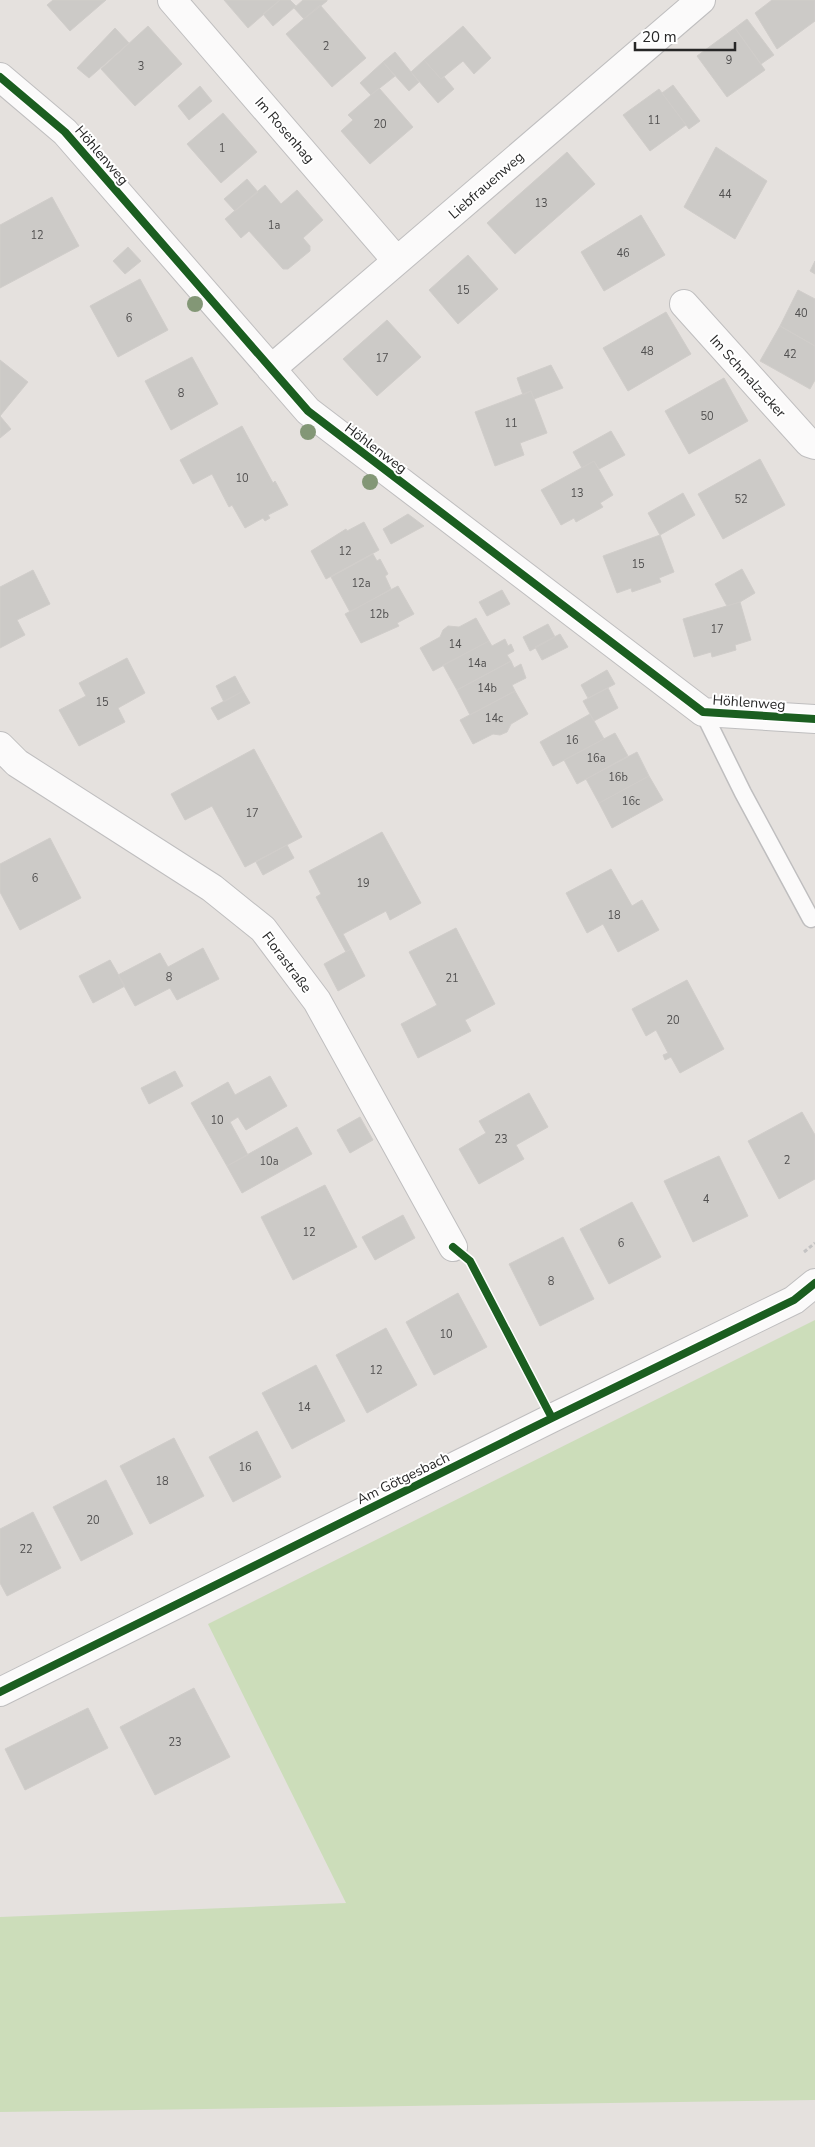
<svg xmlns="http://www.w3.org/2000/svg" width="815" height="2147" font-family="'Nunito Sans',sans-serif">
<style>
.green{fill:#ccddba}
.building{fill:#cccac7;stroke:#d0cdca}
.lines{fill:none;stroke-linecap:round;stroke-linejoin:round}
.service-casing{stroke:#bfbebf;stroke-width:19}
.minor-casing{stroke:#bfbebf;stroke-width:30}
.path{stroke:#c4c3c3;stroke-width:3;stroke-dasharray:4 2.5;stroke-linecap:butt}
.service{stroke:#fbfafa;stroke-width:16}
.minor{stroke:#fbfafa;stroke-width:28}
.cycleway-casing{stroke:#fff;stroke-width:11}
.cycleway{stroke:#1b5e20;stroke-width:8}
.tree{fill:#839776}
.labels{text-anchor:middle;stroke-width:4;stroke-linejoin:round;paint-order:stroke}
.number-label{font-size:11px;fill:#515050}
.street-label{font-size:14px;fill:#272727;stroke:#fff}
</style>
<rect width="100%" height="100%" fill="#e5e1de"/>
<path class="green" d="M815,1320V2100L0,2112V1917L346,1903L208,1624Z"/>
<path class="building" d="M53,0H106L70,31L47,5Z
M224,0H280L248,28Z
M280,0H290L296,6L273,26L263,14Z
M303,0H327V1L304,19L294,8Z
M772,0H815V21L777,49L755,13Z
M320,5L366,58L332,87L286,34Z
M747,19L774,55L761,64L735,28Z
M148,26L182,64L135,106L101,69Z
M463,26L491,58L474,74L463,61L441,79L424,60Z
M115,28L129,43L89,78L77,68Z
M735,28L765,70L727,97L697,56Z
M395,52L419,82L409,91L383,62Z
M424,60L441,79L444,77L454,89L438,103L411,72Z
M383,62L395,76L371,95L360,83Z
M673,85L700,121L689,129L662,93Z
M200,86L212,101L189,120L178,106Z
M379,88L413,127L370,164L341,131L353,120L348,115Z
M659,89L686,125L650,151L623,115Z
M223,113L257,152L221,183L187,144Z
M716,147L767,181L735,239L684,207Z
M567,152L595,184L515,254L487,223Z
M247,179L258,192L235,211L224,199Z
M265,185L281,204L297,190L323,220L303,238L310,246V251L288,269H283L249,231L241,238L225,219Z
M52,197L79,246L0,288V225Z
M641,215L665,255L604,291L581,252Z
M128,247L141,261L125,274L113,261Z
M468,255L498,289L458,324L429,290Z
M815,261V274L810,271Z
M140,279L168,330L118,357L90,306Z
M798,290L815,299V346L780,326Z
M666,312L691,354L628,391L603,348Z
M387,320L421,357L377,396L343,359Z
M780,326L815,346V380L810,389L760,361Z
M192,357L218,404L171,430L145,381Z
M0,360L28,382L0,416L11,429L0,438Z
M551,365L563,388L534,399L531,391L523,395L517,378Z
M724,378L748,421L689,454L665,411Z
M531,391L547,433L520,443L524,455L495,466L475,412Z
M242,426L273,483L275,481L288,505L268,515L270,518L265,521L263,518L245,528L232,505L229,507L212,474L193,484L180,460Z
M611,431L625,455L599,469L594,461L582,468L573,452Z
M760,459L785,505L723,539L698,494Z
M594,461L613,495L600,503L603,507L576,522L574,518L561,525L541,490Z
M683,493L695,515L660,535L648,513Z
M408,514L424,526L391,544L383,529Z
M364,522L379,550L326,579L311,551L346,529L347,531Z
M660,535L674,572L659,578L661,582L632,592L631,588L617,593L603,556Z
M373,554L377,561L380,559L388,574L385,576L391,589L350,612L331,577Z
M742,569L755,593L740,602L727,606L715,584Z
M33,570L50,604L17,620L25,635L0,648V587Z
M398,586L414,614L397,623L399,626L361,643L345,614Z
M502,590L510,604L487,616L479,602Z
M740,602L751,640L735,645L736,650L712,657L711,652L694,657L683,619Z
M476,618L489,641L433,671L420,648L440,637L443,630L448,626L459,627Z
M548,624L555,637L530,651L523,637Z
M560,634L568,647L542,660L535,647Z
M505,639L508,646L511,644L514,651L507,655L511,661L457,690L443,665L489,641L492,646Z
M127,658L145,693L118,708L125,722L79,746L59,710L86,696L79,683Z
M511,661L514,668L521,664L526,678L512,685L515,691L470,715L457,690Z
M607,670L615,684L588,698L581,685Z
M235,676L243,691L224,702L216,686Z
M608,688L618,708L594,721L583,701Z
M243,691L250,703L218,720L211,708Z
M515,691L528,714L511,724L507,732L500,735L493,734L473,744L460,720Z
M590,714L604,739L553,766L540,742Z
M615,733L628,756L577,784L564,760Z
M254,749L302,837L245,867L212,806L185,820L171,794Z
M637,752L649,776L599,803L586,779Z
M649,776L663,800L612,828L599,803Z
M382,832L421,903L390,920L386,911L343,934L351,949L346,952L316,897L321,894L309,871Z
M50,838L81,898L20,930L0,892V864Z
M287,845L294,858L263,875L256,862Z
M611,869L632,906L642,900L659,930L618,952L603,924L587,933L566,893Z
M456,928L495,1004L465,1020L471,1031L418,1058L401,1024L437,1005L409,952Z
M203,948L219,979L177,1000L170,988L135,1006L118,975L160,953L168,967Z
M351,949L365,976L338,991L324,964Z
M110,960L125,986L93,1003L79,976Z
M687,980L724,1049L680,1073L671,1057L665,1060L663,1055L668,1053L656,1030L646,1036L632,1009Z
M175,1071L183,1086L149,1104L141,1088Z
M270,1076L287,1106L246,1130L238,1117L230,1122L248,1155L227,1166L191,1103L228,1082L235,1095Z
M529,1093L548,1127L516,1145L524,1159L479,1184L459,1149L486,1133L479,1121Z
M802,1112L815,1135V1179L779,1199L748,1141Z
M360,1117L373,1140L350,1153L337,1130Z
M297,1127L312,1154L242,1193L227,1166Z
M719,1156L748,1216L693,1242L664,1181Z
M325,1185L357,1247L293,1280L261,1217Z
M632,1202L661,1257L609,1284L580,1229Z
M403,1215L415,1238L375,1260L362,1237Z
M563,1237L594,1299L540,1326L509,1264Z
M458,1293L487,1347L434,1375L406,1322Z
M386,1328L417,1385L367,1413L336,1355Z
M316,1365L345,1421L292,1449L262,1393Z
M257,1431L281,1477L233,1502L209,1457Z
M174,1438L204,1496L150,1524L120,1466Z
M106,1480L133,1534L81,1561L53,1507Z
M33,1512L61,1568L7,1596L0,1583V1529Z
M194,1688L230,1757L155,1795L120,1727Z
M88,1708L108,1748L25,1790L5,1749Z"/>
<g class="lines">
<defs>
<path id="service" d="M703,712L743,793L811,919"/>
<path id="minor" d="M172,0L397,261
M0,77L65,132L308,411L703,712L815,719
M684,304L809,443L815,445
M271,369L701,0
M0,746L17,763L212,888L263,929L317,1001L453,1247
M0,1692L552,1418L794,1300L815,1283"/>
</defs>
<use href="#service" class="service-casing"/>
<use href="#minor" class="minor-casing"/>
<path class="path" d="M804,1252L815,1243"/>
<use href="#service" class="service"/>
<use href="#minor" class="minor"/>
<defs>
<path id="cycleway" d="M0,77L65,132L308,411L703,712L815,719
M453,1247L470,1261L552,1418
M0,1692L552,1418L794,1300L815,1283"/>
</defs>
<use href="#cycleway" class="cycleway-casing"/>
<use href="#cycleway" class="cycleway"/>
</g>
<g class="tree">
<circle cx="195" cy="304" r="8"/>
<circle cx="308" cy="432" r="8"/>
<circle cx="370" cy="482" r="8"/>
</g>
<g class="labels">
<g class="number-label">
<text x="326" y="50">2</text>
<text x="729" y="64">9</text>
<text x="141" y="70">3</text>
<text x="654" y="124">11</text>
<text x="380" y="128">20</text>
<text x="222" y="152">1</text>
<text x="725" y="198">44</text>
<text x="541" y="207">13</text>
<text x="274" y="229">1a</text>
<text x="37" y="239">12</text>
<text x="623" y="257">46</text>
<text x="463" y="294">15</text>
<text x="801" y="317">40</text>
<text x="129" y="322">6</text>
<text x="647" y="355">48</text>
<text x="790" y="358">42</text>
<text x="382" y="362">17</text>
<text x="181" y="397">8</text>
<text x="707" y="420">50</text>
<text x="511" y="427">11</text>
<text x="242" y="482">10</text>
<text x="577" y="497">13</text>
<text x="741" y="503">52</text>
<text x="345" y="555">12</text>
<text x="638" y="568">15</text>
<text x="361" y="587">12a</text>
<text x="379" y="618">12b</text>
<text x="717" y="633">17</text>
<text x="455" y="648">14</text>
<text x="477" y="667">14a</text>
<text x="487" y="692">14b</text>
<text x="102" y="706">15</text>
<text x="494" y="722">14c</text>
<text x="572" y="744">16</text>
<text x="596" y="762">16a</text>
<text x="618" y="781">16b</text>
<text x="631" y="805">16c</text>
<text x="252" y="817">17</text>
<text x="35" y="882">6</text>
<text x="363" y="887">19</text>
<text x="614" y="919">18</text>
<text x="169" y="981">8</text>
<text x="452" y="982">21</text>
<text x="673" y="1024">20</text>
<text x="217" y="1124">10</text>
<text x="501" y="1143">23</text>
<text x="787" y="1164">2</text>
<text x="269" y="1165">10a</text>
<text x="706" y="1203">4</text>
<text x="309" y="1236">12</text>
<text x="621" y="1247">6</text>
<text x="551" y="1285">8</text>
<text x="446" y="1338">10</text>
<text x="376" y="1374">12</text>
<text x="304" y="1411">14</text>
<text x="245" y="1471">16</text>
<text x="162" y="1485">18</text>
<text x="93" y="1524">20</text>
<text x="26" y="1553">22</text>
<text x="175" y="1746">23</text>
</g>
<g class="street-label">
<text transform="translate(285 130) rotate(49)" y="5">Im Rosenhag</text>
<text transform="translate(102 155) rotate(49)" y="5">Höhlenweg</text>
<text transform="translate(486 185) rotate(-41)" y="5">Liebfrauenweg</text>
<text transform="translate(748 376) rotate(48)" y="5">Im Schmalzacker</text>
<text transform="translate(376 448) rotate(37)" y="5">Höhlenweg</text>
<text transform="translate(749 702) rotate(4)" y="5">Höhlenweg</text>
<text transform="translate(287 962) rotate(53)" y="5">Florastraße</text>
<text transform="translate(403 1478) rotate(-26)" y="5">Am Götgesbach</text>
</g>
</g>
<path d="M635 42v8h100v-8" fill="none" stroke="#272727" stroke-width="2.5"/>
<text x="642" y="42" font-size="15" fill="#272727" stroke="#ffffff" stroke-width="4" paint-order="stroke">20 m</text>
</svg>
